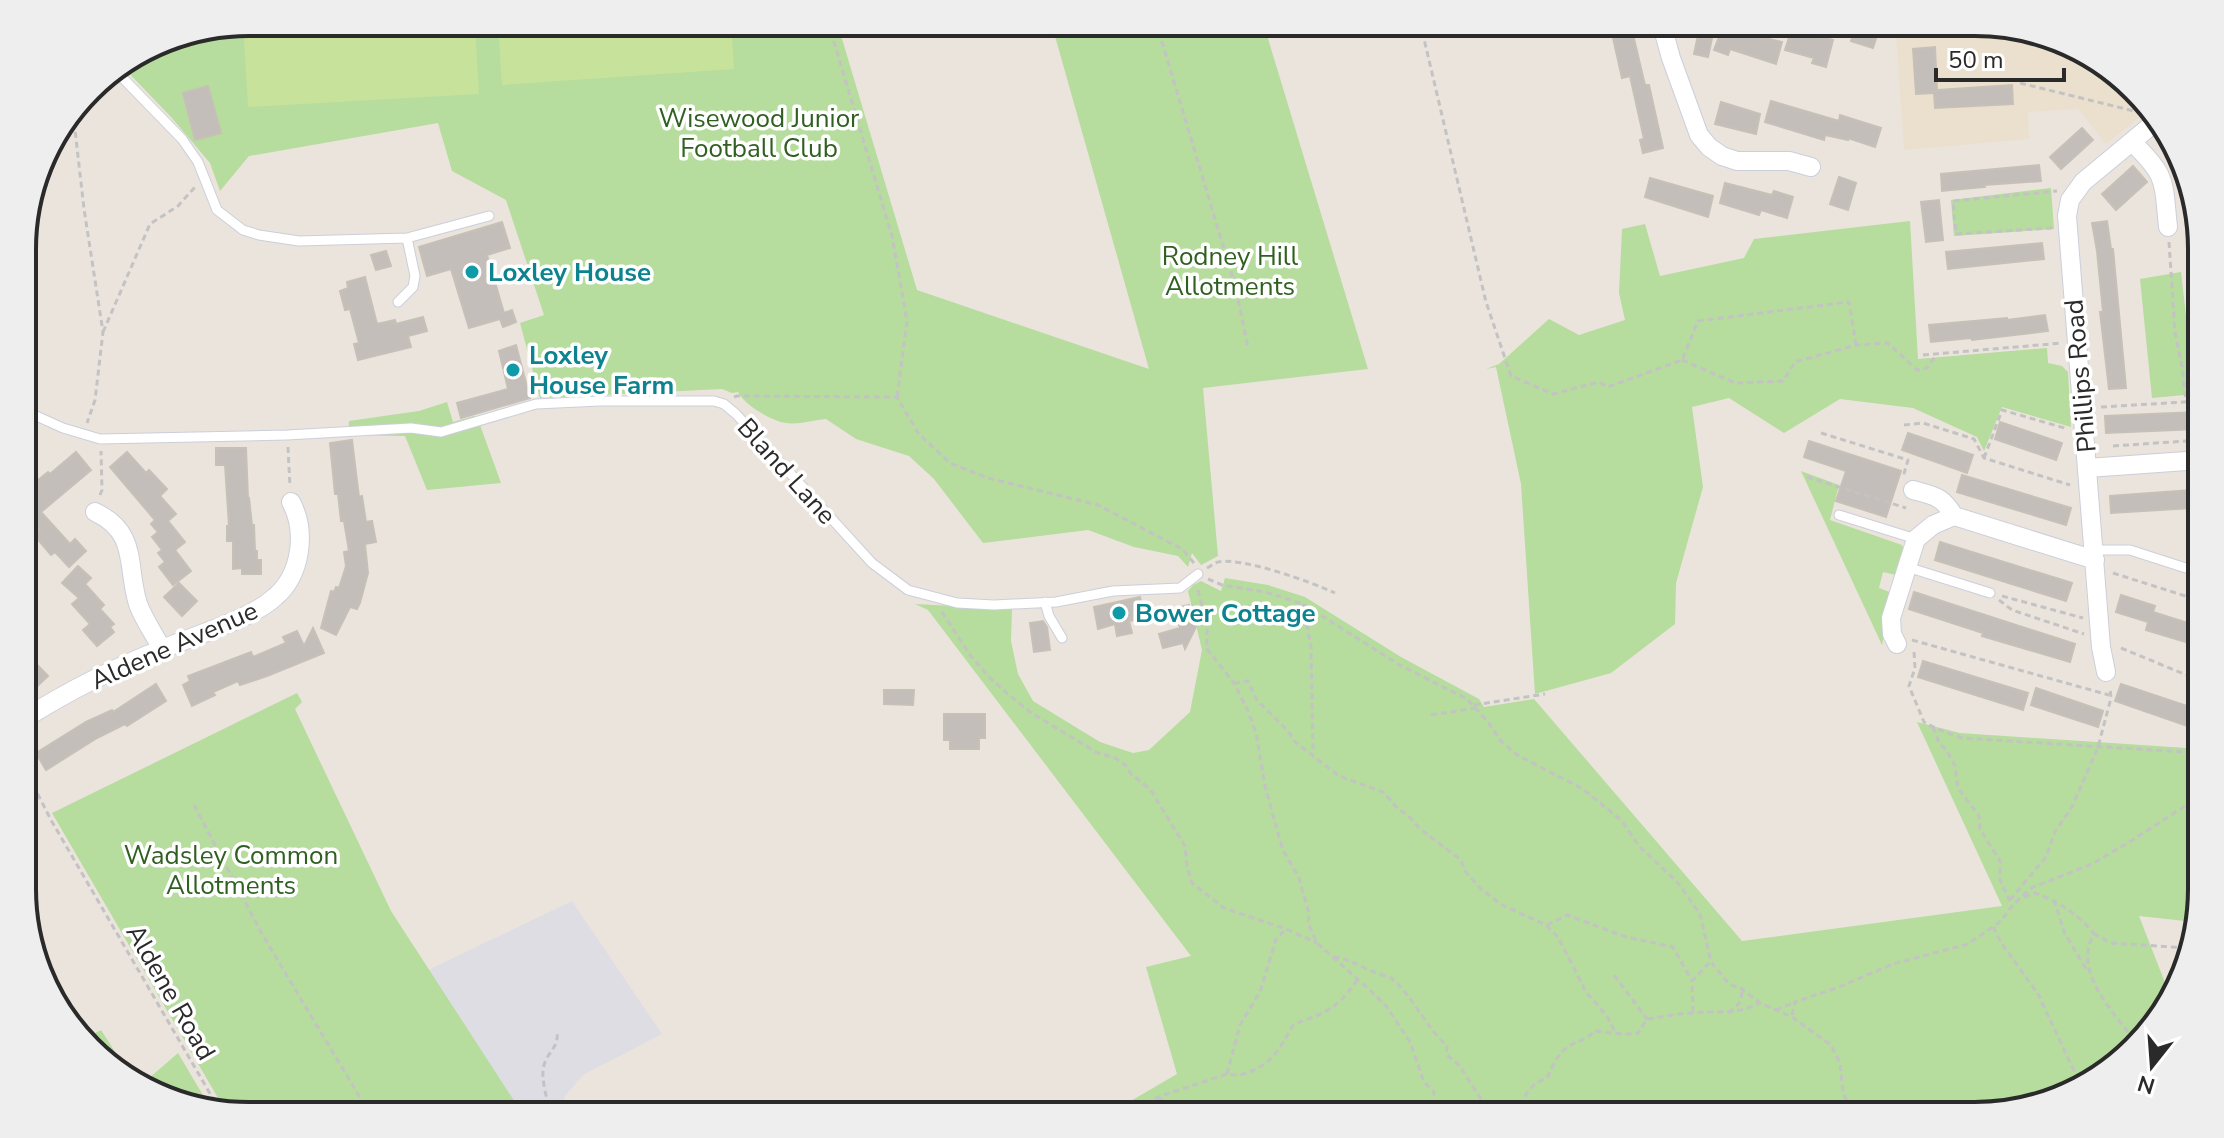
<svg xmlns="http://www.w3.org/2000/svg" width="2224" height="1138" font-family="'Nunito Sans',sans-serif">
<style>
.industrial{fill:#dfdde4}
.education{fill:#ebe0ce}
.green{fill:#b6dc9e}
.pitch{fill:#c7e39b}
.building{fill:#c3beb9;stroke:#c6c0b7;stroke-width:2}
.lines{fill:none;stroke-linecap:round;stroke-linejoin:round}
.lane-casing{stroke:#cbcfda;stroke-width:11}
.street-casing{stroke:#cbcfda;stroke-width:20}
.path{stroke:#c3c3c3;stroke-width:3;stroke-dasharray:6 4;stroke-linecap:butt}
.lane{stroke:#fff;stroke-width:9}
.street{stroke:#fff;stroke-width:18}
.culture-dot{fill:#0f9aa8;stroke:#fff;stroke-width:3}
.labels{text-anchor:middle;stroke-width:7;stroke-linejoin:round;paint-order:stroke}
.park-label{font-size:26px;fill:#306021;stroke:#fff}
.culture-label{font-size:26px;font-weight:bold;fill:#0d838f;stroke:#fff;text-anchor:start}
.street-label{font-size:26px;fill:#2a2a2a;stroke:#fff}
.rim{fill:none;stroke:#2a2a2a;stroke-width:4}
</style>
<rect width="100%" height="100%" fill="#ebe4dd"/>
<path class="industrial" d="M572,901L662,1034L583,1075L566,1095L562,1103L563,1107L556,1116H554L552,1102L548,1101L545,1103L547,1116H524L428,970Z"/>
<path class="education" d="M1895,22H1975L2076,46L2145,107L2146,112L2106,144L2078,109L2028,112L2029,139L1904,150Z"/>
<path class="green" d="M249,22H837L917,290L1149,369L1051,22H1263L1368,369L1203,388L1218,556L1201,565L1192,553L1188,567L1178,556L1134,547L1088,530L983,543L934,479L909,456L856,439L826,419C814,420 798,425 786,423C772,421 744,405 738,392L732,393L722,389L540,398L520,323L544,315L506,200L452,171L438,123L249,156L220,191L210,163L171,117L121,65L163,39Z
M2051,188L2054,229L1954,236L1951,200Z
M1910,221L1918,359L2047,348L2048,363L2062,366L2068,372L2071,427L2002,407L1984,451L1977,437L1913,408L1840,399L1784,433L1729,398L1692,407L1703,487L1676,583L1675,624L1611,673L1535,694L1521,484L1496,367L1486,369L1499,364L1549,319L1579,335L1625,320L1619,293L1622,229L1645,224L1660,276L1744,258L1754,239Z
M2181,272L2195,394L2152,398L2140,279Z
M447,402L453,422L474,416L480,425L501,483L427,490L405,436L348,435L349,421L419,411Z
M1801,471L1839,485L1830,520L1902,545L1904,551L1896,575L1883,572L1879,588L1892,593L1882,645Z
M1225,578L1268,585L1305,597L1401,657L1479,699L1484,707L1534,699L1742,941L2002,906L1917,722L1960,733L2202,749V889L2194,922L2139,916L2171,998L2101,1078L1989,1116H1105L1177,1074L1146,967L1191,956L928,610L915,604L1012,609L1011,641L1018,674L1033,701L1100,742L1133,753L1149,750L1190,712L1202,650L1188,591L1193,585L1201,581L1221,591Z
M297,693L302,702L295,709L391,911L524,1116H249L225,1110L52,813Z
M101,1030L134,1081L83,1039Z
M178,1053L210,1107L148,1092L140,1086Z"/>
<path class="pitch" d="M249,22H475L479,94L248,107L243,23Z
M498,22H731L734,69L502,85Z"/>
<path class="building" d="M1612,22H1630L1645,85H1649L1663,148L1643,153L1640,140L1644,139L1630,76L1622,78L1613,38L1615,37Z
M1856,25L1878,32L1873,48L1851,41Z
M1722,29L1742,36L1743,33L1782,42L1776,64L1730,49L1728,55L1714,50Z
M1791,31L1819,38V36L1833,40L1826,67L1812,63L1814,58L1785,50Z
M1698,35L1712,38L1708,57L1694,54Z
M1935,47L1937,90L2012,85L2013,104L1935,108L1934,93L1916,94L1913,49Z
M208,86L221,133L195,140L183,93Z
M1771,101L1839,121L1840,115L1881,128L1875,147L1848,138V140L1825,135L1824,140L1765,122Z
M1721,102L1760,114L1756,134L1715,124Z
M2082,128L2093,140L2061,169L2050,157Z
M2039,165L2041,181L1984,185L1985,187L1942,191L1941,174Z
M2133,166L2147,182L2116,210L2102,194Z
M1839,177L1856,183L1848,210L1830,204Z
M1650,178L1713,196L1708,217L1645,197Z
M1725,183L1772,195L1774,191L1793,197L1787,218L1761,210L1759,215L1720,203Z
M1939,200L1943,240L1926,242L1921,202Z
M2107,221L2111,249H2113L2126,388L2109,389L2100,312H2103L2097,251L2092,223Z
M502,222L510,248L487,255L504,313L512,310L516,322L503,327L500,319L469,328L451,269L427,276L419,247Z
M2042,243L2044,259L1948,269L1946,252Z
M386,251L391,266L376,270L371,255Z
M365,277L377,324L395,320L396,324L423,317L427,331L408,336L411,347L358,360L354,344L359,343L350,309L345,310L340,291L348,288L347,282Z
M2045,315L2048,331L1972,340L1971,338L1931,342L1929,325L2007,318V320Z
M516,345L530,398L461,418L457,403L508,389L499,351Z
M2197,412L2198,429L2106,433L2105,416Z
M2000,422L2062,443L2056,460L1995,439Z
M1908,433L1973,455L1967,473L1902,450Z
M352,440L359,497L362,496L366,522L372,521L376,542L365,544L368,573L360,603L357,609L350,607L336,635L321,628L331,591L334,592L336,587L339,588L346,566L344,552L349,551L344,521H341L338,494H335L330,443Z
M1809,441L1901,471L1886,517L1836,501L1846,471L1804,457Z
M216,448H246L248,498H249L252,525H254L255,551H257V560H261V574H242V568L233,569V541H227V526H229L225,465H216Z
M76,452L91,470L41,512L70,544L75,539L86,551L69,567L55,552L51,555L34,535L40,530L23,512V492L48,472L50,474Z
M127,452L146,473L149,470L167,489L160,496L176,514L168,521L185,542L175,550L191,571L173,585L159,567L165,562L158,553L162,550L152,537L158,532L151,524L155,520L110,467Z
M1962,475L2071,508L2066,525L1957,492Z
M2191,490L2192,508L2111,513L2110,496Z
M1940,542L2072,583L2066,601L1935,560Z
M78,566L91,578L85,584L104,605L100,609L114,624L110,627L114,632L97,646L83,630L90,624L72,604L79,598L62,583Z
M179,583L197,601L182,616L164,597Z
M1914,592L2075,644L2070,662L1982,636L1983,633L1909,609Z
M2121,595L2155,606L2153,612L2194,625L2189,643L2146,630L2148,622L2116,612Z
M1140,597L1145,619L1129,621L1132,633L1117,636L1115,624L1098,629L1094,607Z
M1189,605L1193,624L1198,623L1185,649L1183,643L1163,648L1159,634L1180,628L1175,608Z
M1043,621L1047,627L1050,650L1034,652L1030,623Z
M313,628L324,653L267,676L240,685L238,681L213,692L215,695L192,706L183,685L190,681L188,676L251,652L253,657L286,643L283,637L297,631L304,646Z
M23,650L48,676L24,699V690Z
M1923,661L2028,693L2023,710L1918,677Z
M156,684L166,701L127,726L125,724L97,738L46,770L36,753L86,722L112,710L113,712Z
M2121,684L2202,711V731L2115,701Z
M2036,688L2103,711L2098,727L2031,705Z
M884,690H914L913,705L884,704Z
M944,714H985V738H979V749H950V740H944Z"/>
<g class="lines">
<defs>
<path id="lane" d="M114,69L182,139L198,162L217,210L243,230L259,235L299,241L407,238L489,216
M398,302L413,287L415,276L407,238
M23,410L63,428L100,439L287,435L411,428L441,432L536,404L600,401H714L724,404L736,414L872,563L908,590L957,603L994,605L1056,602L1113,591L1180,588L1198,574
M1839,515L1916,539
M2094,550H2130L2192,570
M1907,567L1990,593
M1045,602L1049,616L1062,638"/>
<path id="street" d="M1661,22L1671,58L1699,135L1709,147L1722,156L1737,161H1789L1811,167
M2132,142C2167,176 2163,179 2168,227
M2087,468L2201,460
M1913,490C1935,496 1942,496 1954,516
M95,512C139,533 126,566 138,604C144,620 154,634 162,649
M1897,644L1892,634L1891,618L1916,539L1933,525L1954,516L2095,560
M2106,672L2101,647L2067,216L2070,200L2083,182L2159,119
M24,719C68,691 116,667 165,648C196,635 251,619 275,597C301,575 307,532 291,502"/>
</defs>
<use href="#lane" class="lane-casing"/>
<use href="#street" class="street-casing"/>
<path class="path" d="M828,22L892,236L907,321L897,397
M1156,22L1236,289L1248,348
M1420,22L1486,302L1511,376L1553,394L1599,382L1608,387L1682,360L1698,321L1849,302L1856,345
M2020,83L2138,112
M73,112L84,209L103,332L95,400L87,423
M2052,228L1956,234L1953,201L2057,191
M2169,242L2175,332L2182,367L2186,402
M103,332L150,224L178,206L195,187
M1923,355L2062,343
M1682,360L1735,383L1783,381L1795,362L1856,345L1888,343L1917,370L1927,368L1937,354
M734,397L737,396L897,397L918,433L950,463L988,478L1098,505L1182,549L1194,563
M2200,401L2201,413
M2101,407L2201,401
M1904,425L1923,423L1974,439L1984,458L2070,485
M1821,433L1908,460L1903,477
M2113,446L2201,440
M288,447L290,487
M1984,458L2002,410L2068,429
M2193,476L2197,516L2201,534
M1807,477L1906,508
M100,495L102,490L101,451
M1207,568C1211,566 1214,563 1218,562C1243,557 1311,582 1335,593
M2113,573L2201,601
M1208,579L1222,585L1265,592L1303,604L1398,664L1467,699L1488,722L1501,741L1517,755L1583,789L1622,821L1639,846L1678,883L1700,914L1711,962L1729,984L1742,989L1760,1003L1792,1017L1831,1045L1840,1063L1843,1093L1854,1116
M1198,590L1207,625V649L1234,683L1248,711L1256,733L1265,786L1277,830L1283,850L1299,878L1309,913L1308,923L1317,943L1372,992L1386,1006L1410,1042L1424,1082L1434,1092L1433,1116
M2002,596L2083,618
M1999,600L2012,610L2084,634
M1303,604L1311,647L1313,756
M942,612L970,655L990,678L1008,694L1030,712L1096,752L1115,758L1125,765L1131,774L1150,789L1185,846L1187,867L1192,883L1224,908L1286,929L1317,943
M1912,640L2109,695
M2121,648L2201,681
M1914,652L1915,668L1909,686L1924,722L1937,729L1962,738L2202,753
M1234,683L1248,681L1256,699L1288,731L1295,742L1339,776L1383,792L1398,809L1408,815L1419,828L1461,860L1464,870L1481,889L1502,905L1546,925L1558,937L1586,992L1607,1016L1615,1032
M1474,705L1545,694
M1431,715L1476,708
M1933,727L1939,743L1947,751L1955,766L1958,788L1979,816L1980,829L2000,861V880L2010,901
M24,767L51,820L219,1109
M194,805L262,934L371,1116
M2024,897L2035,893C2059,902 2077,913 2094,934
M2010,900L2046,857L2055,832L2072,807L2098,747L2111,698L2110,687
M2054,900L2065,934L2088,972
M1547,925L1567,915L1626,937L1673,947L1692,981
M1993,927L2002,944L2038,994L2076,1075L2077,1086
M1333,957C1350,959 1359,966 1374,972C1379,975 1386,975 1391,978C1412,995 1426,1027 1447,1046L1446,1054L1459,1065L1492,1116
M1614,975L1647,1019
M1776,1010L1795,1002
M1693,1012L1692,981L1709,963
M1729,1013L1741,1001L1742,990
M1792,1015L1795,1002L1839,987L1893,964L1968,944L2001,921L2012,906L2031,888L2092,864L2131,841L2188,804L2202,784
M2134,1040C2113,1011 2072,972 2094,934L2111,943L2188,948
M1227,1074L1240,1025L1260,992L1276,939L1286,929
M1158,1097L1182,1116
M551,1116C548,1101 540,1079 544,1065C549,1049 559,1049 557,1030
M559,1116L567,1110
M1130,1116L1158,1097L1227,1074C1238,1076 1242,1075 1252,1071C1275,1061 1282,1044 1294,1024C1325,1013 1338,1009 1357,980
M1521,1116C1520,1098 1530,1084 1547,1078C1553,1066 1558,1051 1571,1045C1580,1040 1587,1040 1594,1031C1609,1032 1625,1036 1638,1033L1647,1019C1661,1017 1676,1014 1691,1013C1715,1010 1736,1016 1759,1003"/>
<use href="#lane" class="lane"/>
<use href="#street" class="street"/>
</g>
<g class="culture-dot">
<circle cx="472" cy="272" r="8"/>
<circle cx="513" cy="370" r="8"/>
<circle cx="1119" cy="613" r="8"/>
</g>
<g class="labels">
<g class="park-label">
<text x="759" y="127">Wisewood Junior<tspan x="759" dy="30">Football Club</tspan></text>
<text x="1230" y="265">Rodney Hill<tspan x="1230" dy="30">Allotments</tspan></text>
<text x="231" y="864">Wadsley Common<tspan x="231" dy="30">Allotments</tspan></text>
</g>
<g class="culture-label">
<text x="488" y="281">Loxley House</text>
<text x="529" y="364">Loxley<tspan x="529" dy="30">House Farm</tspan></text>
<text x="1135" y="622">Bower Cottage</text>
</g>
<g class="street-label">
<text transform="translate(2080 376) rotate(-95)" y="9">Phillips Road</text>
<text transform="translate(787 471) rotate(48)" y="9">Bland Lane</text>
<text transform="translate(174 645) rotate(-24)" y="9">Aldene Avenue</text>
<text transform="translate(171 992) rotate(60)" y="9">Aldene Road</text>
</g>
</g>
<path d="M0 0H2224V1138H0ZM249 36H1975A213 213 0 0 1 2188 249V889A213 213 0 0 1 1975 1102H249A213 213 0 0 1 36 889V249A213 213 0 0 1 249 36Z" fill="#eee" fill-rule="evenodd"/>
<path class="rim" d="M249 36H1975A213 213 0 0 1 2188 249V889A213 213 0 0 1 1975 1102H249A213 213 0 0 1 36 889V249A213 213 0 0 1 249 36Z"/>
<g transform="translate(2152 1066) rotate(197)" stroke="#ffffff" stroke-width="6" paint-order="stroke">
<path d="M0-6L14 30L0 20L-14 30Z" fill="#2a2a2a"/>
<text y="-12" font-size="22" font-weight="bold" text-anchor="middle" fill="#2a2a2a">N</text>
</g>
<path d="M1936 68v12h128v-12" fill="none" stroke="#2a2a2a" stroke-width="4"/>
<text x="1948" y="68" font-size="24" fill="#2a2a2a" stroke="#ffffff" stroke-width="6" paint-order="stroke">50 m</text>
</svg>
